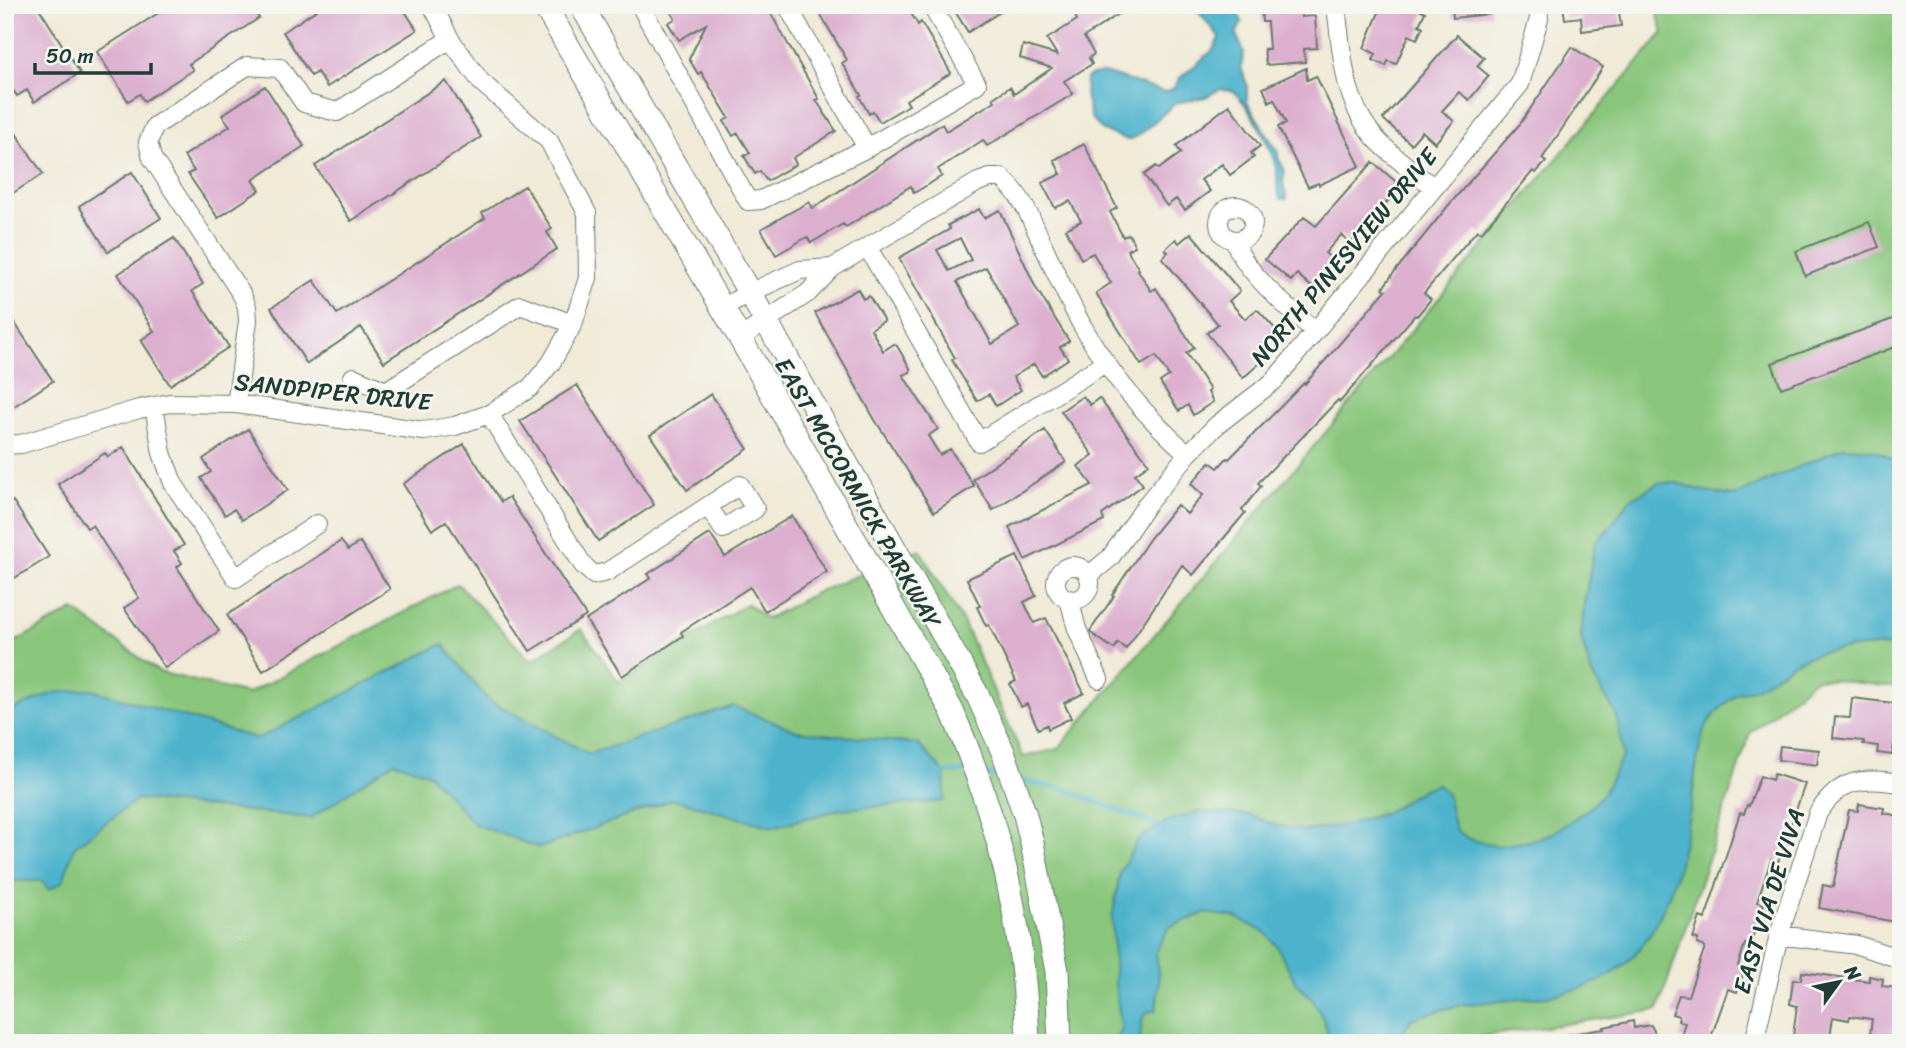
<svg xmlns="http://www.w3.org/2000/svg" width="1906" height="1048" font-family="Sriracha,sans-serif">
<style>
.green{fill:#89c67b;stroke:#548258;stroke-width:2}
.water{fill:#4db3cc;stroke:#367880;stroke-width:2}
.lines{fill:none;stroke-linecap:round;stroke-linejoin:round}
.stream{stroke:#4db3cc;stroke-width:4.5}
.building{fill:#dcafcf;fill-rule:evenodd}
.minor-casing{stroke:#687a6d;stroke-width:20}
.major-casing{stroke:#687a6d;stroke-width:25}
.minor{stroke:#fff;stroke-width:18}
.major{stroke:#fff;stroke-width:23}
.labels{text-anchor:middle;stroke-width:5;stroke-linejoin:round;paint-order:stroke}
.street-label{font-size:24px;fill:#1f3d34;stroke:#f6f6f2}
</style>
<rect width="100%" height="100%" fill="#f6f6f2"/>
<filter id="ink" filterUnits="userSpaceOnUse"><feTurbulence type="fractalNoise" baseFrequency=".0143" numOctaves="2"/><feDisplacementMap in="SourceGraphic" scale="14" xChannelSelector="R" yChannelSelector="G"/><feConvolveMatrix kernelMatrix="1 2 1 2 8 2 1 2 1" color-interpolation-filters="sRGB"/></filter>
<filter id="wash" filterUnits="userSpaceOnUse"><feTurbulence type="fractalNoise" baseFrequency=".00686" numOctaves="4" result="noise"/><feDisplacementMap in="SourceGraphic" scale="28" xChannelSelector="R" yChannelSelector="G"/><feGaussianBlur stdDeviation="1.57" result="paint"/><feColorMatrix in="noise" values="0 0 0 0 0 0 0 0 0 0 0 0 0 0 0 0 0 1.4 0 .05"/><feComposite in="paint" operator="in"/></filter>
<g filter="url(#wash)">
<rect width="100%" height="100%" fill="#f0ead7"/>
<path class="green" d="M1655,5H1901V688L1816,678L1750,733L1658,1010L1438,1043H5V647L74,610L159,672L247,694L458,584L531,661L581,629L619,682L747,604L767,619L815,593L920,550L964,624L1023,757L1058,749L1663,33Z"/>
<path class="water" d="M1193,5C1213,5 1235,0 1242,22L1236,34L1244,52L1241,67L1247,85V102L1278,152V158L1285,171L1283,182L1287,199H1281C1275,189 1278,183 1277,173C1274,151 1249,105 1233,91L1220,89L1206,97L1176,103L1138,136L1128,140L1103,131L1091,118L1085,96L1086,79L1091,75L1104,73L1165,92L1174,88L1180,78L1213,50L1219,38L1217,34Z
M1843,447C1865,448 1886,449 1901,468V647C1874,645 1829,648 1804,658C1780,667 1763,691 1737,693C1728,702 1715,712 1708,723C1699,737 1695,774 1693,790C1684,853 1667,943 1607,977C1565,1001 1509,998 1462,1005C1445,1008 1428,1014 1411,1019L1397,1043H1327V1030L1322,1017L1312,999L1296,983L1277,946L1266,933L1235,917L1205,913L1169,927L1156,951L1159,983L1156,1011H1150L1143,1016L1140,1039L1144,1043H1112L1122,1031L1115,985L1112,919L1120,872L1138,840L1167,821L1199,812L1250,815L1275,825L1305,831L1344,825L1385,813L1423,789L1438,784L1447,794L1455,830L1469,839L1497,846L1529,841L1552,833L1590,808L1604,792L1623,755L1617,716L1592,675L1581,638L1584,605L1595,543L1609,528L1629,500L1659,483H1677L1707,492L1734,496Z
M443,644L488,700L589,754L733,706L797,731L918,744L945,773L944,801L842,809L772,827L674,799L539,848L474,824L428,773L394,762L311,818L137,799L74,847L63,881L49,890L42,881H5V713L53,693L90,689L258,739Z"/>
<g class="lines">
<path class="stream" d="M939,773L968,771
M984,774L1003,777
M1021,781L1063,789L1162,827"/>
</g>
<g id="blocks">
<path class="building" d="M5,5H37L80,73L34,102L27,90L17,96L5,78Z
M171,5H250L259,18L189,64L193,70L144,101L140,94L128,101L97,52Z
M324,5H401L417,30L327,87L317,72L311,76L283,32Z
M667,5H766L819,99L816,100L836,131L793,158L796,164L767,181L760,171L755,174L744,156L750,153L738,133L733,136L724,121L729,118L701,72L698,74L689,59L706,24L679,40L668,23L675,19Z
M815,5H906L918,25L921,22L951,73L906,100L909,105L880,122L873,111L869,114L859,96L861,95L842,63L847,60Z
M951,5H1011L968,32Z
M1070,5H1132L1084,37L1094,54L1089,58L1092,64L1064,81L1073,94L987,146L983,140L938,169L942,176L914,193L911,186L846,227L843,224L811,243L807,237L776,255L761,229L809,202L813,208L942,124L946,131L995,101L993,98L1010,87L1014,94L1052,68L1020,58L1023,45L1057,55L1047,39L1077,20Z
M1261,5H1300L1301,17L1315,16L1317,48L1304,49L1305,62L1266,65L1264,49H1269L1267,22H1262Z
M1382,5H1420L1419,9L1425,12L1419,25L1423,27L1417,39L1409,35L1396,64L1388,61L1386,66L1373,60L1376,54L1364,48Z
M1452,5H1490V14L1453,18Z
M1563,5H1618L1621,26L1582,31L1581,17L1565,19Z
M1457,35L1484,58L1477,66L1489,76L1469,100L1459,92L1442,111L1454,121L1435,143L1422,131L1411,144L1383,119Z
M1572,47L1603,67L1542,159L1546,162L1536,173L1533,171L1481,233L1477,230L1424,293L1431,299L1417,316L1415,315L1340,402L1338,400L1258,483L1261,486L1242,510L1245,513L1193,575L1182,565L1126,649L1118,643L1114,649L1091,633L1090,631L1114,596L1112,595L1150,538L1177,505L1187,514L1203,495L1191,484L1210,462L1218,468L1227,458L1229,459L1304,383L1305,384L1386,290L1383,288L1392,275L1448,206L1520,124Z
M1306,68L1307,80L1316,76L1360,166L1319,185L1318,183L1308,187L1278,127L1286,123L1274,99L1269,102L1263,88Z
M446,81L481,137L351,221L315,166Z
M265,86L304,146L253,180L260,190L218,218L188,174L194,171L184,156L230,126L222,115Z
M1229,105L1260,146L1251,153L1254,157L1230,175L1222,164L1201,180L1210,191L1185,210L1176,199L1167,206L1144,175L1156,166L1159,169L1181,153L1176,146Z
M5,117L43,174L5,198Z
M1084,144L1117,208L1110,212L1123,237L1129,234L1135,246L1127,250L1139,269L1138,270L1151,291L1156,288L1194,348L1186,353L1210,390L1208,392L1213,402L1193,415L1188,405L1179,411L1160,382L1169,376L1156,356L1141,365L1096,293L1111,283L1093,253L1081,259L1066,229L1081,221L1070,201L1055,208L1042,183L1061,174L1054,160Z
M1373,162L1401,186L1351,243L1341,235L1325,253L1336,263L1314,289L1297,274L1291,281L1265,259L1304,217L1316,226Z
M132,172L161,218L108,252L79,206Z
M525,186L552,229L547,232L557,249L384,362L361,327L307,364L271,308L314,280L337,314L485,218L482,213Z
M979,209L984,218L1000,210L1036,288L1069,341L1060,347L1068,359L1042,376L1034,364L1013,377L1021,390L996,406L989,394L977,401L952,360L955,358L899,258L950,229L948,225ZM960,238L971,260L949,271L937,250ZM986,267L1019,327L992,344L957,282Z
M1869,222L1879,247L1805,276L1796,251Z
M1191,233L1240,291L1229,301L1245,319L1256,310L1259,311L1277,331L1262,344L1270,354L1243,378L1207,333L1218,324L1162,258L1168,252L1165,249L1176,239L1179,243Z
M174,238L203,284L192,291L229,347L170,385L141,340L154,331L118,274Z
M858,289L863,299L869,296L884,321L871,329L883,351L894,344L897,346L910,368V372L903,375L938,429L928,436L940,455L950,449L974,486L934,512L875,420L815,313Z
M5,308L53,381L5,412Z
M1901,316V345L1781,388L1772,363Z
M577,385L654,505L598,541L520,421Z
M711,394L748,449L687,490L650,435Z
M1083,396L1090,405L1099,398L1149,464L1135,474L1143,485L1102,515L1104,521L1025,560L1009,527L1092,485L1078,466L1093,455L1061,411Z
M248,429L288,490L242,520L234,509L225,515L201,478L211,472L203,459Z
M1045,430L1066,462L993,510L973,479Z
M464,444L501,502L509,497L586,616L530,651L446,521L432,530L403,484Z
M123,447L184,545L174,551L182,563L177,567L219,631L165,668L124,608L139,598L92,525L87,528L58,484L105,453L108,457Z
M13,501L49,557L5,584V506Z
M792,516L827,572L765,611L750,587L681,632L683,636L622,676L586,620L651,578L648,574L710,534L725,557Z
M341,541L348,550L360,542L390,589L263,671L227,615Z
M1017,556L1036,596L1024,602L1034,623L1046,618L1084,693L1064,703L1071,718L1048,729L1047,725L1038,729L1027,704L1021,707L1010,684L1016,681L989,625L986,626L977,607L980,606L967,579Z
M1852,698L1901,704V746L1894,745L1892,755L1877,753L1878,746L1863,744L1864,741L1833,738L1835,717L1850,718Z
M1780,746L1819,750L1817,765L1778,760Z
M1774,774L1805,784L1778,862L1771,860L1757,902L1764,904L1750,945L1745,944L1738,966L1745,968L1737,992L1728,989L1709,1043H1694L1680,1038L1685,1023L1678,1021L1679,1016L1672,1014L1679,995L1688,996L1705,947L1697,944L1698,939L1693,938L1700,917L1705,919L1740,813L1744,814L1747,805L1749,806L1760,776L1772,780Z
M1859,804L1884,808L1883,813L1901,816V923L1819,908L1823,885L1833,887L1849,810L1858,811Z
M1802,972L1869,981V976L1883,979L1882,986L1897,988V992L1901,993V1043H1869L1872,1019L1850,1016L1849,1020L1833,1017L1829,1043H1792L1797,1006L1790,1004L1793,979L1801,980Z
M1633,1021L1634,1028L1651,1025L1660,1043H1563V1035L1605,1029L1604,1027Z"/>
</g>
</g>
<g filter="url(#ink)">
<use href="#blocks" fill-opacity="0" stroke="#687a6d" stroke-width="2"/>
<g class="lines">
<defs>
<path id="minor" d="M640,5L748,201L761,200L867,148L977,84L931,5
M787,5L867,148
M1336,5C1342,54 1343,105 1379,142C1396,159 1415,173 1433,187
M1219 223a17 17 0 1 1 34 0a17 17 0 1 1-34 0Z
M1235,240C1240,268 1292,312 1315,331
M868,248L979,442L1105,363
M722,308L749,293L800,270L832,268L978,182L990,178H1002C1023,196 1032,221 1043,245C1056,273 1068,300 1083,327C1111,376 1146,417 1188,454
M740,338L808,293L832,268
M353,377L386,391L520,305L573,324
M236,404L248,321L247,307L242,295L152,158L148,142L155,126L247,66L280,68L304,103L337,112L450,39
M154,406L162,453L173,483L236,578L317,524
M489,414L583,565L594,575L607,572L740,485L755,509L723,529L708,506
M5,445L21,444L139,409L170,403L236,404L424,431L455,426L489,414L530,388L551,363L573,324L588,278L587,213L549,141L481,82L450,39L432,5
M1056 583a17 17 0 1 1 34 0a17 17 0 1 1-34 0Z
M1088,576L1110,558L1147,504L1188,454L1217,425L1274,381L1520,84L1539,19L1538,5
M1069,599L1077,629L1099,679
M1779,935L1857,945L1901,959
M1754,1043L1779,935L1818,813C1842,777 1861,778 1901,783"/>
<path id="major" d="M544,5L740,338L952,711C999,821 1024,923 1028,1043
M581,5L766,321L978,696L1004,754L1025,815L1032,843L1057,971L1060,1043"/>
</defs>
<use href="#minor" class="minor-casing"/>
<use href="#major" class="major-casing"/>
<use href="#minor" class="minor"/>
<use href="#major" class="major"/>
</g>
</g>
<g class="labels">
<g class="street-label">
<text transform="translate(1344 257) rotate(-50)" y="8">NORTH PINESVIEW DRIVE</text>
<text transform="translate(333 392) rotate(6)" y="8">SANDPIPER DRIVE</text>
<text transform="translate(858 493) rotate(60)" y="8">EAST MCCORMICK PARKWAY</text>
<text transform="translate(1769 901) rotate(-73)" y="8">EAST VIA DE VIVA</text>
</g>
</g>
<rect width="1906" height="1048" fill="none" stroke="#f6f6f2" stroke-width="28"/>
<g transform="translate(1839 982) rotate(57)" stroke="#f6f6f2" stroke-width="5" paint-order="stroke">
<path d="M0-5L12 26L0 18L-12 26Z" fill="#1f3d34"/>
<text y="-10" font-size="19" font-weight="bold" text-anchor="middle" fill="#1f3d34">N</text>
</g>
<path d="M35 63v10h116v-10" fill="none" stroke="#1f3d34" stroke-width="3.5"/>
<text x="46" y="63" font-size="21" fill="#1f3d34" stroke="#f6f6f2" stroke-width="5" paint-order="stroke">50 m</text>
</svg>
